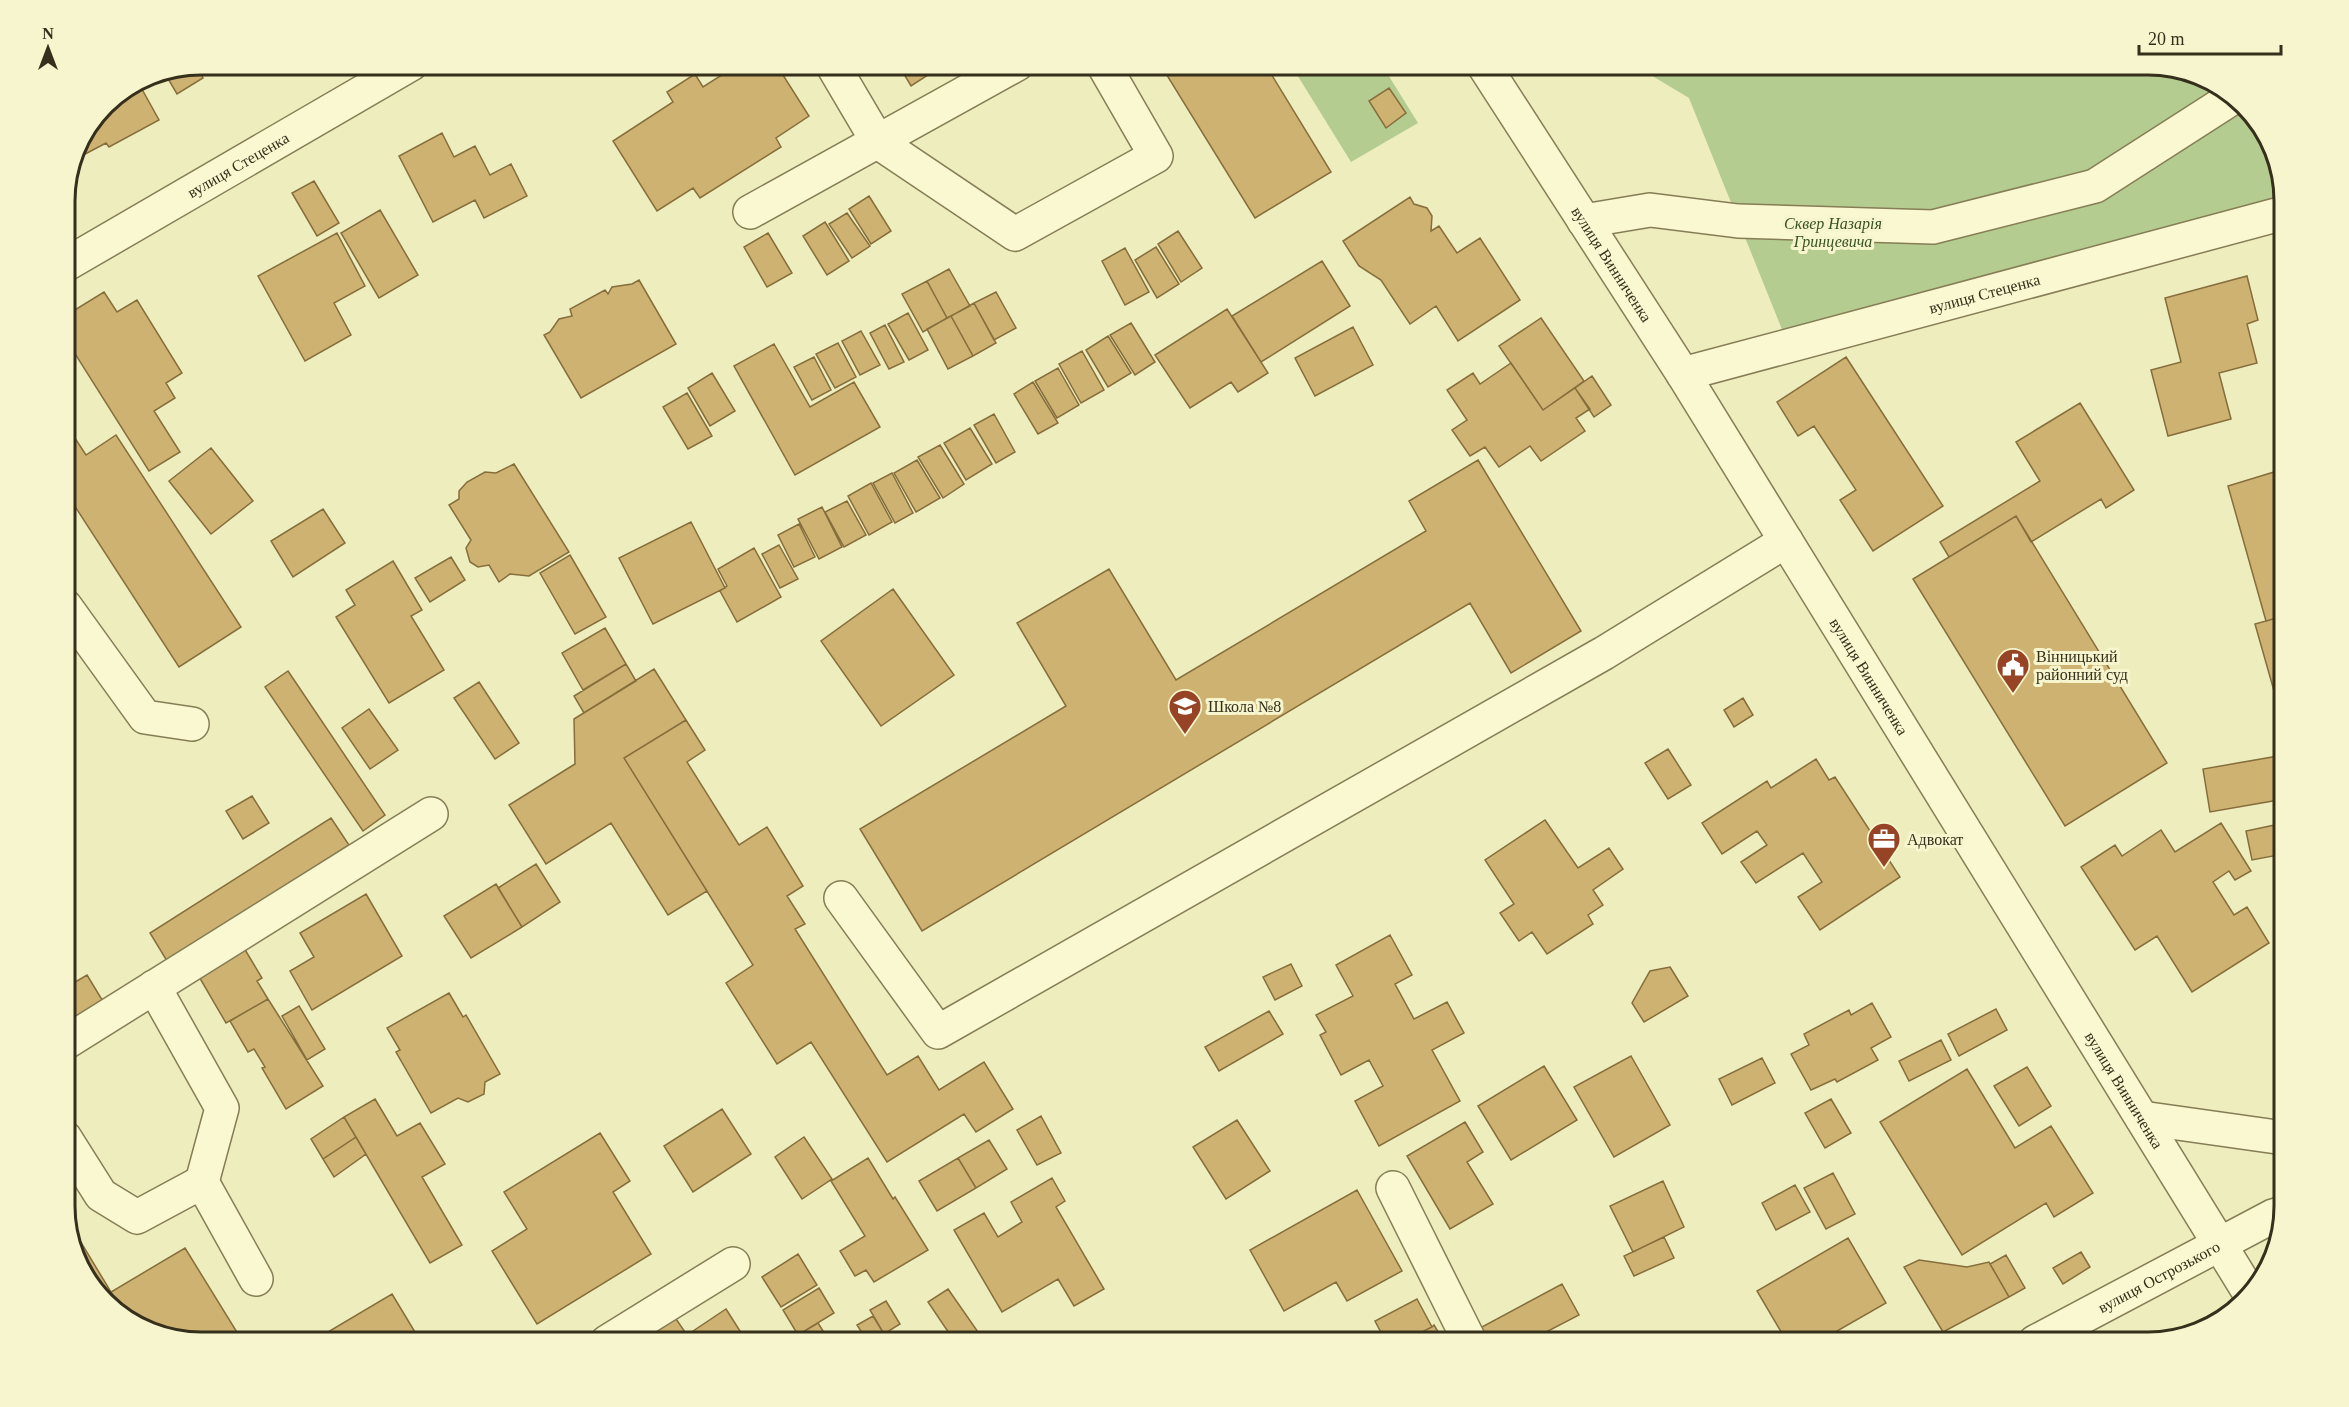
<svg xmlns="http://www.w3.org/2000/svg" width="2349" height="1407" font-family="Georgia,serif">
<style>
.green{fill:#b5cc91}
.building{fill:#cdb272;stroke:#866e3b;stroke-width:1.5}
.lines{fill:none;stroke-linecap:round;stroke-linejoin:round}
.minor-casing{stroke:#867d56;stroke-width:36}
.minor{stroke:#f9f8d0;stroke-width:33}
.labels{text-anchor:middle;stroke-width:6;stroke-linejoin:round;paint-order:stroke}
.street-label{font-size:16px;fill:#352f1b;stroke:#f6f5cd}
.park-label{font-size:16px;font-style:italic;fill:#385221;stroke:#f6f5cd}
.poi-label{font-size:16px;fill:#352f1b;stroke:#f6f5cd;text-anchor:start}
.rim{fill:none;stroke:#352f1b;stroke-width:3}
</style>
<rect width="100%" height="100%" fill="#eeedbd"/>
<path class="green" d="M1291,65H1382L1418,123L1351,162Z
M1634,65H2148L2217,83L2266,132L2284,197L1783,332L1689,98Z"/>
<path class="building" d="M739,64H776L809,116L776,138L781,147L700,198L693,188L657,211L613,141L673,102L667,92L695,74L703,87Z
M898,64H945L911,86Z
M1160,64H1265L1331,172L1255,218Z
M196,65L203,78L177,94L164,72Z
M138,82L159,120L109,147L106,143L72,161L75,148L105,104Z
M1389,88L1406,113L1386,128L1369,101Z
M442,133L454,157L475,146L490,175L511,164L527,196L484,218L475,200L433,222L399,156Z
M314,181L339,223L317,236L292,193Z
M869,196L891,231L871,244L849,209Z
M1410,197L1414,204L1427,208L1432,216L1431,231L1439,226L1457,253L1480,238L1520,300L1458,341L1436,306L1410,324L1381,280L1359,266L1343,241Z
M380,210L418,275L379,298L341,233Z
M847,213L870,246L852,258L829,224Z
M825,222L849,261L827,275L803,236Z
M1178,231L1202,268L1181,282L1158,244Z
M337,233L365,286L334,303L351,335L305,361L258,276Z
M768,233L792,273L767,287L744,247Z
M1156,247L1179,284L1157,298L1135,260Z
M1125,248L1149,292L1125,305L1102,261Z
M1322,261L1350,306L1261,362L1232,316Z
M949,269L970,306L947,318L927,281Z
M2247,276L2258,320L2247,324L2257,363L2219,373L2231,419L2168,436L2151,370L2181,362L2165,298Z
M639,280L676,344L581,398L544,335L550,332L559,319L572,316L570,309L605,290L608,294L612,287L632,284Z
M927,281L947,318L923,332L902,294Z
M104,292L117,312L137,300L182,373L166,383L175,398L154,411L180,452L149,471L74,352L69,356L65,350V316Z
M996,292L1016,328L994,340L974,303Z
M974,303L996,343L973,356L951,316Z
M1227,309L1268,373L1238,392L1231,382L1190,408L1155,355Z
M908,313L928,350L909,360L888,324Z
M951,316L973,356L948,369L927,329Z
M1541,318L1584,381L1543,410L1499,346Z
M1131,323L1155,362L1135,375L1110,335Z
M885,325L904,362L889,369L870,333Z
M1353,327L1373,365L1315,396L1295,358Z
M861,331L880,365L860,375L842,341Z
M1108,336L1131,373L1108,387L1086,350Z
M838,343L856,377L835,388L816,354Z
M774,344L810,407L854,382L880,427L795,475L734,366Z
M1082,351L1104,390L1081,403L1059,364Z
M814,357L831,390L812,400L794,367Z
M1846,357L1943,506L1873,551L1840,500L1856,490L1814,426L1798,436L1777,402Z
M1511,363L1543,410L1575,388L1590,409L1576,418L1585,431L1541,461L1530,446L1499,467L1485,447L1470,456L1452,430L1467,420L1447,390L1473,373L1480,384Z
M1058,368L1079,405L1057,418L1035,381Z
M712,373L735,411L710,426L688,388Z
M1592,376L1611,405L1594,417L1575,388Z
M1033,382L1058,423L1038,434L1014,394Z
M687,393L712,436L688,449L663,407Z
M2080,403L2134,490L2106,508L2101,499L2031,542L2016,516L1949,557L1940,542L2040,481L2016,442Z
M994,414L1015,452L996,463L974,425Z
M65,423L86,455L116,435L241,627L179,667L65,491Z
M970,428L992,464L966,480L944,443Z
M940,445L964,484L943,498L918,457Z
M211,448L253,501L211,534L169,481Z
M917,460L940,498L916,512L894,473Z
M1478,460L1581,631L1511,673L1470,603L922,931L860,829L1066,706L1017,623L1109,569L1176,680L1426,531L1409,501Z
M514,464L569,552L529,576L510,574L499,582L489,565L478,567L470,562L466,548L471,540L449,505L459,499V491L467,482L485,472L496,473Z
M2274,472L2284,507V616L2266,621L2228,486Z
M892,473L913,513L895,523L873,483Z
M871,483L892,522L869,535L848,496Z
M847,501L866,535L844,547L825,512Z
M822,507L842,547L819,559L798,519Z
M323,509L345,543L293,577L271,541Z
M2016,516L2167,763L2065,826L1913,579Z
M691,522L725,588L653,624L619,558Z
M799,524L815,557L794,567L778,535Z
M779,545L798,579L780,588L762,554Z
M754,548L781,597L737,622L720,591L727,586L718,569Z
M570,555L606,617L575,634L540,573Z
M451,557L465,580L430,602L415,578Z
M393,561L422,610L411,616L444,670L389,703L336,617L355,605L346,590Z
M893,589L954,675L881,726L821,641Z
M2284,616V726L2255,624Z
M605,628L626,664L583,690L562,653Z
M626,664L636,681L584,713L574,696Z
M654,669L686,720L624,758L707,891L668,915L611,823L546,864L509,805L575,764L574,719Z
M288,671L385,815L363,831L265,687Z
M479,682L519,743L495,759L454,698Z
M1743,698L1753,715L1734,727L1724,710Z
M369,709L398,750L370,769L342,728Z
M686,720L705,750L687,762L739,845L767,827L803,886L787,896L805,924L795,929L887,1075L918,1056L939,1090L984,1062L1013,1109L976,1132L964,1114L887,1162L811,1042L777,1064L726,983L753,965L624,758Z
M1668,749L1691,785L1668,799L1645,763Z
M2284,755V799L2210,812L2203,769Z
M1816,759L1829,780L1835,777L1900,877L1820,930L1798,897L1822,882L1803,853L1756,883L1741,862L1767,845L1757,831L1722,854L1702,823L1767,781L1771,788Z
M252,796L269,823L243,839L226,811Z
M331,818L349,845L167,961L150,933Z
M1545,820L1578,868L1609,848L1623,869L1593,890L1603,905L1588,915L1593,924L1547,954L1532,932L1519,941L1500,913L1514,904L1485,860Z
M2221,823L2251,871L2235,880L2229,871L2213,882L2234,915L2247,907L2269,943L2192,992L2157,936L2135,950L2081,867L2115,845L2122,856L2161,830L2175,852Z
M2284,823V854L2252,860L2246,831Z
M536,864L560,902L522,927L498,888Z
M496,884L522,927L471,958L444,916Z
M366,894L402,956L312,1010L290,971L314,957L300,933Z
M1390,935L1412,975L1395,984L1414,1019L1447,1002L1464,1033L1432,1050L1460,1101L1379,1146L1355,1101L1383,1086L1369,1060L1341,1075L1320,1035L1326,1032L1316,1015L1353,996L1336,965Z
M244,948L262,978L257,981L268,999L226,1023L198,975Z
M1291,964L1302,986L1275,1000L1263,977Z
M1670,967L1688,996L1644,1022L1632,1003L1650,971Z
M87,975L104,1003L65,1027V988Z
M449,993L463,1017L466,1015L500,1074L485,1082L484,1094L468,1102L458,1098L431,1113L396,1052L400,1050L387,1028Z
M268,999L323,1086L286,1109L262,1068L265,1067L254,1049L248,1052L230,1021Z
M1872,1003L1891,1037L1871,1048L1878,1060L1837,1082L1835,1079L1811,1090L1791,1054L1809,1045L1804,1034L1849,1010L1851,1015Z
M299,1006L325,1049L307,1060L282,1016Z
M1996,1009L2007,1030L1959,1056L1948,1034Z
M1269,1011L1283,1034L1219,1071L1205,1047Z
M1941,1040L1951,1060L1909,1081L1899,1061Z
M1631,1056L1670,1125L1614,1157L1574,1087Z
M1762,1058L1775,1083L1732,1105L1719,1079Z
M1544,1066L1577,1120L1511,1160L1478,1106Z
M2027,1067L2051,1106L2019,1126L1994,1086Z
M1967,1069L2015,1148L2051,1126L2093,1193L2054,1217L2046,1203L1962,1255L1880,1122Z
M375,1099L397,1136L420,1123L445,1164L422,1177L462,1245L430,1263L344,1117Z
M1831,1099L1851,1133L1825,1148L1805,1113Z
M722,1109L751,1154L693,1192L664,1146Z
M1041,1116L1061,1153L1037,1165L1017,1130Z
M344,1117L356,1137L323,1159L311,1139Z
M1237,1120L1270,1171L1226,1199L1193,1147Z
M1465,1122L1483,1152L1467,1162L1493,1204L1450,1229L1407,1156Z
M600,1133L630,1181L613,1192L651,1254L537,1324L492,1251L527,1229L504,1192Z
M356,1137L366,1154L334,1177L323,1159Z
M804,1137L832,1179L802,1199L775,1157Z
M989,1140L1007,1169L976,1188L958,1158Z
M868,1158L893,1199L895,1197L928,1250L874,1282L866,1270L855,1276L840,1251L865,1236L831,1181Z
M958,1158L976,1188L937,1211L919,1181Z
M1833,1173L1855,1214L1826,1229L1804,1188Z
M1052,1178L1065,1201L1056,1207L1104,1289L1074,1306L1058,1279L1002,1312L954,1230L984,1213L998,1237L1022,1222L1011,1202Z
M1663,1181L1684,1227L1633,1252L1610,1206Z
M1795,1185L1810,1212L1776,1230L1762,1203Z
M1357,1190L1402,1271L1347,1301L1336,1282L1284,1311L1250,1250Z
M65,1216L111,1292L105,1296L83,1275Z
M1664,1237L1674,1258L1634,1276L1624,1256Z
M1848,1238L1886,1303L1818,1342H1787L1757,1291Z
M185,1248L243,1342H201L132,1324L129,1321L111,1292Z
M2081,1252L2090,1267L2063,1284L2053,1268Z
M798,1254L817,1285L781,1307L762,1277Z
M2006,1255L2025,1288L2009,1297L1990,1264Z
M1919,1260L1967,1267L1989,1262L2009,1297L1943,1332L1904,1267Z
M1562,1284L1579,1315L1527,1342H1488L1480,1328Z
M819,1288L834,1313L798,1335L783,1310Z
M948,1289L978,1332L963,1342H955L928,1302Z
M392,1294L421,1342H311Z
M1417,1299L1432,1327L1402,1342H1386L1375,1321Z
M886,1301L900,1324L884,1334L870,1310Z
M726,1309L747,1342H632L674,1316L687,1335Z
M873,1316L884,1334L889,1342H868L857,1325Z
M818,1323L830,1342H803L798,1335Z
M1434,1325L1444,1342H1402L1432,1327Z
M2159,1331L2163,1339L2139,1342Z"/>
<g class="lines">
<defs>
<g id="minor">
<path d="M832,64L878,142L1015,234L1156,156L1103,64"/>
<path id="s1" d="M1483,64L1683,374L2249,1292"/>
<path d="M750,212L1017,64"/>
<path d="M1584,221L1650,210L1738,221L1933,227L2095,186L2232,98"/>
<path id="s2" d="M65,265L411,64"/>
<path id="s3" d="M1683,374L2284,213"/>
<path d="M65,606L145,717L192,724"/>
<path d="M841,898L938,1032L1604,653L1786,541"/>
<path d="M154,987L222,1108L202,1182"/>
<path d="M65,1043L431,814"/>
<path d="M2142,1118L2284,1138"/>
<path d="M65,1138L101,1195L137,1217L202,1182L256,1279"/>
<path d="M1393,1188L1470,1342"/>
<path d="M607,1342L733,1264"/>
<path id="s4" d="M2035,1342L2273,1216L2283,1213"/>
</g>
</defs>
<use href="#minor" class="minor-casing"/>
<use href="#minor" class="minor"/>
</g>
<defs>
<symbol id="civic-pin" viewBox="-11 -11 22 30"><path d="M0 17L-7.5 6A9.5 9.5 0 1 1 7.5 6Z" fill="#964425" stroke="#f6f5cd"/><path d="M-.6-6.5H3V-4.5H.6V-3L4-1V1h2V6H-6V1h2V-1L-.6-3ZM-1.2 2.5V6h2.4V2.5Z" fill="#fff"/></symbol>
<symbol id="school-pin" viewBox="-11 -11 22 30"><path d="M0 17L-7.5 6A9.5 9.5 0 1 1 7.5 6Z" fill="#964425" stroke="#f6f5cd"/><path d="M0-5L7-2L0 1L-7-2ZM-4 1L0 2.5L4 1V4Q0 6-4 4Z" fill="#fff"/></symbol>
<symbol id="office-pin" viewBox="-11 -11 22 30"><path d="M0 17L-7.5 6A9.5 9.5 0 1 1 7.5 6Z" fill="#964425" stroke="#f6f5cd"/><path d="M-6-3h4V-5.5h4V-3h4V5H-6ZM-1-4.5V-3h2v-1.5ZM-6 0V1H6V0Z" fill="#fff"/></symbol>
</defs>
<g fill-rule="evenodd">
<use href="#civic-pin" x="1994" y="646" width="38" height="52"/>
<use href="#school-pin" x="1166" y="687" width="38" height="52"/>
<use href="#office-pin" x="1865" y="820" width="38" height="52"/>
</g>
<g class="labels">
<g class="street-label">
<text dy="6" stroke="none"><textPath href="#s2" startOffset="200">вулиця Стеценка</textPath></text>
<text dy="6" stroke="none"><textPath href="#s1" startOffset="238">вулиця Винниченка</textPath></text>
<text dy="6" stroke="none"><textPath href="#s3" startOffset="312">вулиця Стеценка</textPath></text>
<text dy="6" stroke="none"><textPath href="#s1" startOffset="724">вулиця Винниченка</textPath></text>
<text dy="6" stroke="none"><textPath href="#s1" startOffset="1210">вулиця Винниченка</textPath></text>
<text dy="6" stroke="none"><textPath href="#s4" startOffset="140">вулиця Острозького</textPath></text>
</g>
<g class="park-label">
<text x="1833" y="229">Сквер Назарія<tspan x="1833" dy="18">Гринцевича</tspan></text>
</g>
<g class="poi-label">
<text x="2036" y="662">Вінницький<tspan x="2036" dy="18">районний суд</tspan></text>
<text x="1208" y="712">Школа №8</text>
<text x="1907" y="845">Адвокат</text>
</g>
</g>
<path d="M0 0H2349V1407H0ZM201 75H2148A126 126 0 0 1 2274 201V1206A126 126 0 0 1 2148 1332H201A126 126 0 0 1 75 1206V201A126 126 0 0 1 201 75Z" fill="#f6f5cd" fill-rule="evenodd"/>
<path class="rim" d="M201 75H2148A126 126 0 0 1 2274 201V1206A126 126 0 0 1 2148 1332H201A126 126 0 0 1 75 1206V201A126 126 0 0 1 201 75Z"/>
<g transform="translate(48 48)" stroke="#f6f5cd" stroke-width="4.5" paint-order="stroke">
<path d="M0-4.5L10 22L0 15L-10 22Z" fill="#352f1b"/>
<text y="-9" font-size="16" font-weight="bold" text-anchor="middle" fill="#352f1b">N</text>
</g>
<path d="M2139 45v9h142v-9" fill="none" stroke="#352f1b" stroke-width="3"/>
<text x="2148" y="45" font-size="18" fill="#352f1b" stroke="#f6f5cd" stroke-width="4.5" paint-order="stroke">20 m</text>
</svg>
